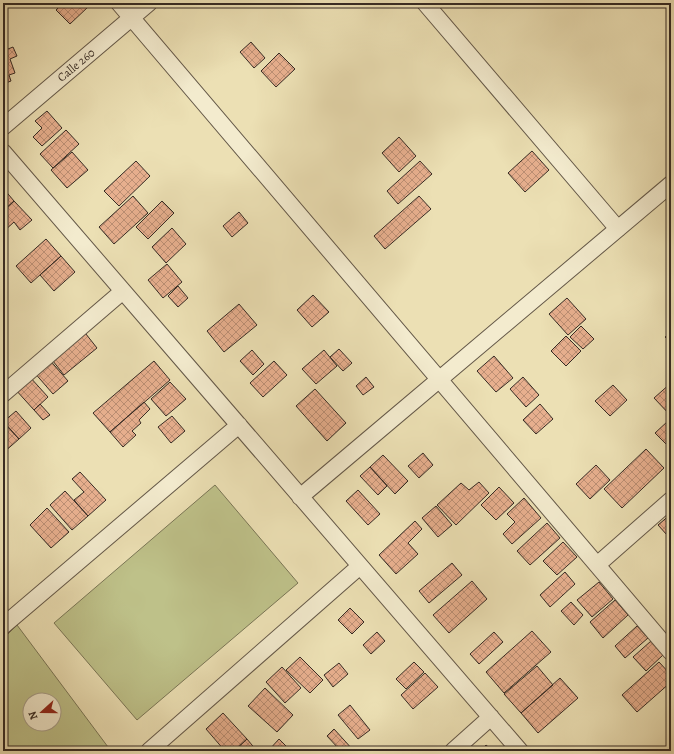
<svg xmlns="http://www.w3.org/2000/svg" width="674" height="754" font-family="Alegreya,serif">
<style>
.park{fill:#bec189;stroke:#7a7656;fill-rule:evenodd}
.building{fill:url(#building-cross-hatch);stroke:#362b24}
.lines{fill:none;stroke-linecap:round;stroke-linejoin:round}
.minor-casing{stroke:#645848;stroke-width:18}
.minor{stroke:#f3ebce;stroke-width:16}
.labels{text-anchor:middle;stroke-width:3;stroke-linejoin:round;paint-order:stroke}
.street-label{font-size:12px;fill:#362b24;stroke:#f3ebce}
</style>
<defs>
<pattern id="building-cross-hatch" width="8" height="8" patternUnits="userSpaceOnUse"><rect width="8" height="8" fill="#e7af8e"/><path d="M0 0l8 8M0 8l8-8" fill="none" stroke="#bc8f74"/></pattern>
</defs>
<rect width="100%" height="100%" fill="#ece0b4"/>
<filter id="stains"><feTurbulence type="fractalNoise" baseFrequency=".005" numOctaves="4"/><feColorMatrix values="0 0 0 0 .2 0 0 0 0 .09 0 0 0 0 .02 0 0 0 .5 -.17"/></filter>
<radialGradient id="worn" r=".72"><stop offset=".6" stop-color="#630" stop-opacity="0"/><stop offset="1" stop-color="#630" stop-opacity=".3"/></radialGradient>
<path class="park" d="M215,485L298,583L137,720L54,623Z
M17,625L111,751H3V639ZM30,700H54V724H30Z"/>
<path class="building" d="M63,3H85L88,7L70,24L56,10Z
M251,42L265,58L254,68L240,52Z
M13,47L17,56L10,59L15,73L9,75L11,81L3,84V51Z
M279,53L295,69L276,87L261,71Z
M47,111L62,128L42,146L33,137L42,128L35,121Z
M66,130L79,144L53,168L40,154Z
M399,137L416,156L399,172L382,153Z
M532,151L549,170L525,192L508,173Z
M72,152L88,170L67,188L51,170Z
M136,161L150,176L119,206L104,191Z
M420,161L432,174L398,204L387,191Z
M3,188L14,201L3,211Z
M133,196L148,213L114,244L99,227Z
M419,196L431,209L385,249L374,236Z
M14,201L32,220L20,230L14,222L3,232V211Z
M162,201L174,213L148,239L136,227Z
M239,212L248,223L232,237L223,226Z
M172,228L186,244L166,263L152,247Z
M46,239L61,256L31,283L16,266Z
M61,256L75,272L54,291L40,275Z
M167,264L182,282L163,298L148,280Z
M178,286L188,298L178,307L168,296Z
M313,295L329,312L312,327L297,310Z
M567,298L586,319L568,335L549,314Z
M239,304L257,325L224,352L207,331Z
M581,326L594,339L583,349L570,337Z
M82,329L97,348L64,375L49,356Z
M671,332V343L665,337Z
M566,336L581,351L566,366L551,351Z
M339,349L352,363L343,371L330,357Z
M252,350L264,364L253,375L240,361Z
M324,350L337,366L316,384L302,369Z
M494,356L513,378L496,392L477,371Z
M48,358L68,381L53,394L33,371Z
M154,361L170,380L110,432L93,413Z
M274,361L287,375L263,397L250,383Z
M29,376L48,397L34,410L15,389Z
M366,377L374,387L363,395L356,386Z
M523,377L539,395L526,407L510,389Z
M170,382L186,399L166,416L151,399Z
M671,383V416L654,398Z
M613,385L627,400L610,416L595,401Z
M315,389L346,423L327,441L296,406Z
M144,402L150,409L139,420L141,423L132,431L136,435L123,447L110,432Z
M40,404L50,415L43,420L34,410Z
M540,404L553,419L536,434L523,420Z
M16,411L31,428L19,439L3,422Z
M172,416L185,431L171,443L158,427Z
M3,421L19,439L3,453Z
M668,421L671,424V444L668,446L655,433Z
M646,449L664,468L622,508L604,489Z
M423,453L433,465L419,478L408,466Z
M383,455L408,481L395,494L370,467Z
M596,465L610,480L590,499L576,484Z
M370,467L387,486L378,495L360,476Z
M80,472L106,500L88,516L74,500L84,492L72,479Z
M479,482L489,493L456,525L437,505L461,483L469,490Z
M499,487L514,503L496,520L481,505Z
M358,490L380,514L368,525L346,501Z
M65,491L88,516L72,530L50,505Z
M524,498L541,518L512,544L503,534L515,522L507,514Z
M436,506L452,525L438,537L422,518Z
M47,508L69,532L51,548L30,525Z
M671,514V532L667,535L658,525Z
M415,521L422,529L408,543L418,554L396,574L379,555Z
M547,523L560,538L530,565L517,551Z
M563,542L577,557L557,575L543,561Z
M452,563L462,575L429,603L419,591Z
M565,572L575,584L550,607L540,595Z
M472,581L487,599L449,633L433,615Z
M599,582L613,599L592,617L577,600Z
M615,600L628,615L603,638L590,622Z
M571,602L583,615L574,625L561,611Z
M350,608L364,622L352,634L338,620Z
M637,626L648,638L625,658L615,646Z
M532,631L551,652L504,693L486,672Z
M377,632L385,641L371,654L363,645Z
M494,632L503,642L479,664L470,654Z
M651,641L663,655L646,671L633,657Z
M300,657L323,680L310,693L286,670Z
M414,662L424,672L406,689L396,679Z
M659,662L671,675V682L637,712L622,695Z
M339,663L348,674L333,687L324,675Z
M537,666L553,685L521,713L504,694Z
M282,667L301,688L285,703L266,682Z
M425,673L438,687L413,709L401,695Z
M560,678L578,698L538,733L521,713Z
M265,688L293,715L277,732L248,706Z
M350,705L370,730L358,739L338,715Z
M223,713L247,739L234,751H225L206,729Z
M334,729L354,751H337L339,749L327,736Z
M247,739L257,751H234Z
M279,739L291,751H268Z
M486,745L493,751H480Z"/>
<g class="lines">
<defs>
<path id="minor" d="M119,3L671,652
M425,3L618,229
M3,127L149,3
M3,152L520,751
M3,394L123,291
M300,497L671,184
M597,565L671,500
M3,626L239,425
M149,751L360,566
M453,751L491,717"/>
</defs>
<use href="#minor" class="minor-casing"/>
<use href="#minor" class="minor"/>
</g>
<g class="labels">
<g class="street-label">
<text transform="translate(76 65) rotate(-40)" y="4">Calle 260</text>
</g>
</g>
<rect width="674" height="754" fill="none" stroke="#ece0b4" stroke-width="16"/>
<rect x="4" y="4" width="666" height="746" fill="none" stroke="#362b24" stroke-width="2"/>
<rect x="8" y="8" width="658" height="738" fill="none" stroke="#362b24"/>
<g transform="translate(42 712) rotate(249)"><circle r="19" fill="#f3ebce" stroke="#a79e8a"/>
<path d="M0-3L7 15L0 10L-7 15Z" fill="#8f2418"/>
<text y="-6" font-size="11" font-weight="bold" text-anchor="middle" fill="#362b24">N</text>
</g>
<rect width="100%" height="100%" filter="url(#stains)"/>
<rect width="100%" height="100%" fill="url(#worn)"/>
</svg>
